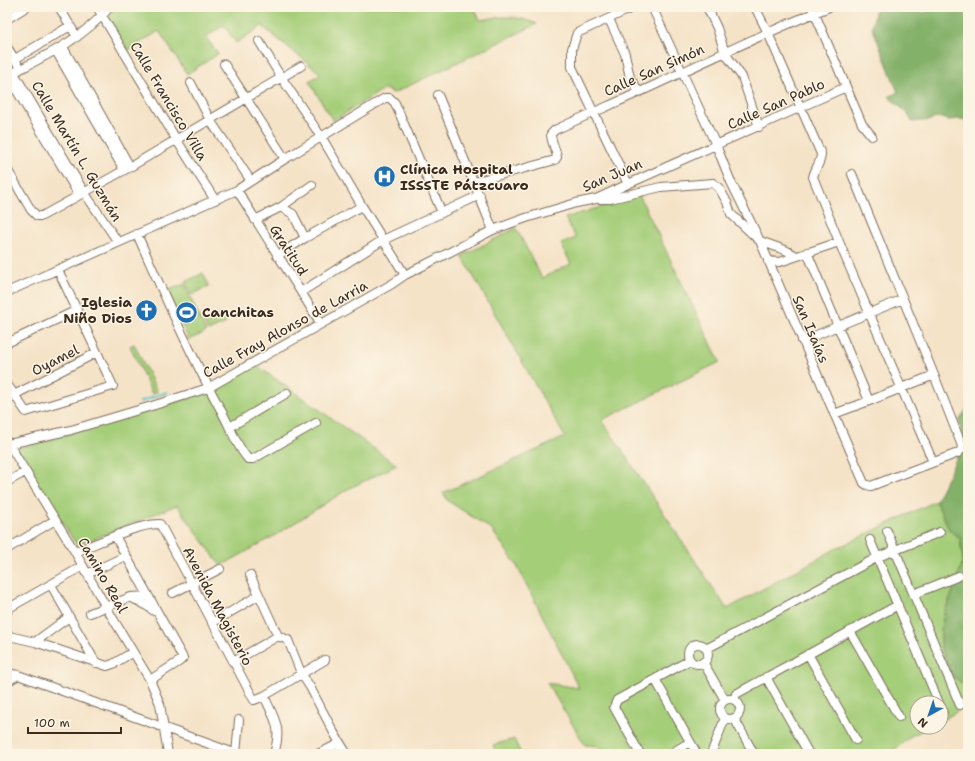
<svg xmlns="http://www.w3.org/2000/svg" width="975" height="761" font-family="'Shantell Sans',sans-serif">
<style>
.green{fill:#a5ce79;stroke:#707c4c}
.forest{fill:#84b169;stroke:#606e44}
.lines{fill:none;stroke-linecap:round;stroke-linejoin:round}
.stream{stroke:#4ebcc6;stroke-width:2}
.minor-casing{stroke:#7c6b5a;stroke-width:10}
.minor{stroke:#fff;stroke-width:8}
.labels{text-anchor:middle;stroke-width:3;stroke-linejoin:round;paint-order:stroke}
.street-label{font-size:14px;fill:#3b2a1e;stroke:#fcf5e5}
.poi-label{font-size:14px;font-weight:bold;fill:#3b2a1e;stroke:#fcf5e5;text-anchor:start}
</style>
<rect width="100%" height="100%" fill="#fcf5e5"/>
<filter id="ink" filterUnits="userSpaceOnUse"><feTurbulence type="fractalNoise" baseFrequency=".025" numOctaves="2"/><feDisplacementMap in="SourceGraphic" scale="8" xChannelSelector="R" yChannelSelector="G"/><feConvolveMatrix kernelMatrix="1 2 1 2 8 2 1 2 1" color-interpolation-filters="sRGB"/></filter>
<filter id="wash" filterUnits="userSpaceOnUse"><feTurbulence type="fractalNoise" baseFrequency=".012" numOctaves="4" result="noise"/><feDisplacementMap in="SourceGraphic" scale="16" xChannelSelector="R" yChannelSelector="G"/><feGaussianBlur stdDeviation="0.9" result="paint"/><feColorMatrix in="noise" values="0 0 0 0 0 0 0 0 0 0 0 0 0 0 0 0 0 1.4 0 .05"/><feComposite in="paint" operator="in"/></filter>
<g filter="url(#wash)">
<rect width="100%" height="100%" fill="#f5e3c8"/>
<path class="green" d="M116,7H474L480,20C502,16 516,15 537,24L394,93L384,89L333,121L309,81L321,74L262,26L236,43L224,25L206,37L218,54L187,74L159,31L127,51L107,18Z
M639,195L720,362L602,420L727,609L837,548L936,501C940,511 946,520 949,530L960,538L963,561L952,594L945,610L941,627V648L952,675L961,683L968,685V705L941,721V703H917V727H930L911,736L898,747L886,754H604L596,746L585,745L547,683L579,688L516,564L491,529L448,501L443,493L565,437L462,256L516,228L542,278L571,264L561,244L576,238L565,218Z
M203,273L209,286L191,295L185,282Z
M184,284L206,332L189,340L167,291Z
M222,314L226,323L208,331L204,322Z
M134,344L157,391V392L152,394L130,346Z
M256,365L397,465L348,489L274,536L221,566L177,505L77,546L16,449L205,393Z
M514,739L521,754H497L493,745Z"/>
<path class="forest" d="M876,7H898L900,11L903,7H910L924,13L929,9L927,7H968V120L959,119L948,120L938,117L931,120L912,122L907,113L889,97L898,92L872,27Z
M968,407V685L961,683L952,675L941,648V627L945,610L952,594L963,561L960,538L949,530C946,520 940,511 936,501L964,443L959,421Z"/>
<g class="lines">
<path class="stream" d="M140,402L167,392"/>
</g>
</g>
<g filter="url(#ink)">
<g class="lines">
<defs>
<path id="minor" d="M59,7L77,37
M97,7L176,139L215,200
M652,7L716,145L731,182L760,241L864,483L867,485L871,486L958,453L961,450L962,446L934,375L852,174
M707,7L717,28L725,53L742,77L759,127
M755,7L768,33L821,154C821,163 815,168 813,177L844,254L933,462
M812,7L862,124L872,136
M7,19L26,7
M609,19L625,54L630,78L639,92
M259,41L281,77L322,138L362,206L405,275
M7,47L17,63
M63,47L130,167
M56,51L124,170
M15,59L70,26
M224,64L285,159
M14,73L84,192L118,242
M9,75C47,55 81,40 110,7
M8,76L79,195
M191,83L210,120L251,181
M438,95L493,230
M7,169L31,210L37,216H42L130,167L301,66
M474,182L555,160L557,157C556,149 551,142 551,134L555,130C589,114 623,100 657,84C714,57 771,30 829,7
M628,184L572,67V49L577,33L634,7
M237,190L321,324
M599,199H610L661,187L713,183L719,188L727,202L731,214L760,241L785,250L797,256
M281,207L312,185
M255,220L281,207L293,214L305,238
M137,234C164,295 191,356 223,414C231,429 237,447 248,459H253L316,423
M807,252L869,401L834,414
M277,256L305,238L362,206
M768,261L780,262L839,242
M7,292L237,190L285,159L385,98H390L395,103L442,213
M301,292L383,240L480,195
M802,341L903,299
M7,343L77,310
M7,384L26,412L113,386L58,270
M14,395L96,353
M869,401L934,375
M230,427L287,393
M7,441L75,552L106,607L150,680L160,704L168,754
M9,444L71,430L155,405L208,388L392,284L405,275L493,230L526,218L576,203L596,199L628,184L846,87
M7,482L25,472
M887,531L960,705
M115,536L183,658L180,661L150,680
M870,540L939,703
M7,549L55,520
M75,552C96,544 139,523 160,524L254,700L264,696L325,660
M87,574L126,556
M250,575L278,636L288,640L301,673L310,687L334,733L347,754
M51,585L96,663
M173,593L220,569
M914,594L959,576
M132,598L144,604L154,611
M7,612L9,608L83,566
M90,613L131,597L147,596
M212,623L259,595
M850,631L899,717
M7,632L9,636L35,642L107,666L113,664L133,652
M35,642L69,617
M688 654a10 10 0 1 1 20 0a10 10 0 1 1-20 0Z
M706,649L878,557L940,532
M808,654L856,740
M233,662L278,636
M703,662L725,700
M7,673L18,675L237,754
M766,677L809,754
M655,679L697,754
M7,682L18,675
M264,696C275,720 282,727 274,754
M720 709a10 10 0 1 1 20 0a10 10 0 1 1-20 0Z
M734,700L736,694L898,605
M941,707L943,713
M734,718L754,754
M236,754L239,720
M318,754L340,743
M640,754L614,707L617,700L690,660
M670,754L690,742
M711,754L725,718"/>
</defs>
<use href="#minor" class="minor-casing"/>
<use href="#minor" class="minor"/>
</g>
</g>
<defs>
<symbol id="hospital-disc" viewBox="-11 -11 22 22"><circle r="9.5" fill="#1f6fb2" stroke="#fcf5e5"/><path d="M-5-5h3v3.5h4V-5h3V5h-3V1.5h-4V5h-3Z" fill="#fff"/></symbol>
<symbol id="church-disc" viewBox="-11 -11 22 22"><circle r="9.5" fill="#1f6fb2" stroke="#fcf5e5"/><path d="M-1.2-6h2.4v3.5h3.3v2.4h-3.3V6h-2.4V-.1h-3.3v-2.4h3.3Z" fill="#fff"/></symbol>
<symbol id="stadium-disc" viewBox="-11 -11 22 22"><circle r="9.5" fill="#1f6fb2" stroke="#fcf5e5"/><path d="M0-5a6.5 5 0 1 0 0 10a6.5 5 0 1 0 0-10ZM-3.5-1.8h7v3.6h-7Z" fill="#fff"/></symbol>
</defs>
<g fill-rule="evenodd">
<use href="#hospital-disc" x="372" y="164" width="25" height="25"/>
<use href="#church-disc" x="134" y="298" width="25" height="25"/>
<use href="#stadium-disc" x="174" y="300" width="25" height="25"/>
</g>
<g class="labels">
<g class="street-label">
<text transform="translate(654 70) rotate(-24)" y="5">Calle San Simón</text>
<text transform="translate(169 101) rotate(59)" y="5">Calle Francisco Villa</text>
<text transform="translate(776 104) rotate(-24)" y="5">Calle San Pablo</text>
<text transform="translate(77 151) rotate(59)" y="5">Calle Martín L. Guzmán</text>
<text transform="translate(612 175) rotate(-23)" y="5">San Juan</text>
<text transform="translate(289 250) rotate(57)" y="5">Gratitud</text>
<text transform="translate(285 329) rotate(-29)" y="5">Calle Fray Alonso de Larria</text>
<text transform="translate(811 329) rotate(67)" y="5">San Isaías</text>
<text transform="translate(55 360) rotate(-27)" y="5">Oyamel</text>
<text transform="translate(103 575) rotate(60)" y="5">Camino Real</text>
<text transform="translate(218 606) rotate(62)" y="5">Avenida Magisterio</text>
</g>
<g class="poi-label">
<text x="400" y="174">Clínica Hospital<tspan x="400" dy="16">ISSSTE Pátzcuaro</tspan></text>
<text x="132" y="307" text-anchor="end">Iglesia<tspan x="132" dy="16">Niño Dios</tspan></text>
<text x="202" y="317">Canchitas</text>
</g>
</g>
<rect width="975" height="761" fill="none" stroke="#fcf5e5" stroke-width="24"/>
<g transform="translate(929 715) rotate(220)"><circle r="19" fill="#fcf5e5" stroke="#afa495"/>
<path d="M0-3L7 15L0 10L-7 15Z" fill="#1f6fb2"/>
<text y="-6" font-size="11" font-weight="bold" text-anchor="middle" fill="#3b2a1e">N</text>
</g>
<path d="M28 727v6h93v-6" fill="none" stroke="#3b2a1e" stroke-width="2"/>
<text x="34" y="727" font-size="12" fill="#3b2a1e" stroke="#fcf5e5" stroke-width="3" paint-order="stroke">100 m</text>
</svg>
